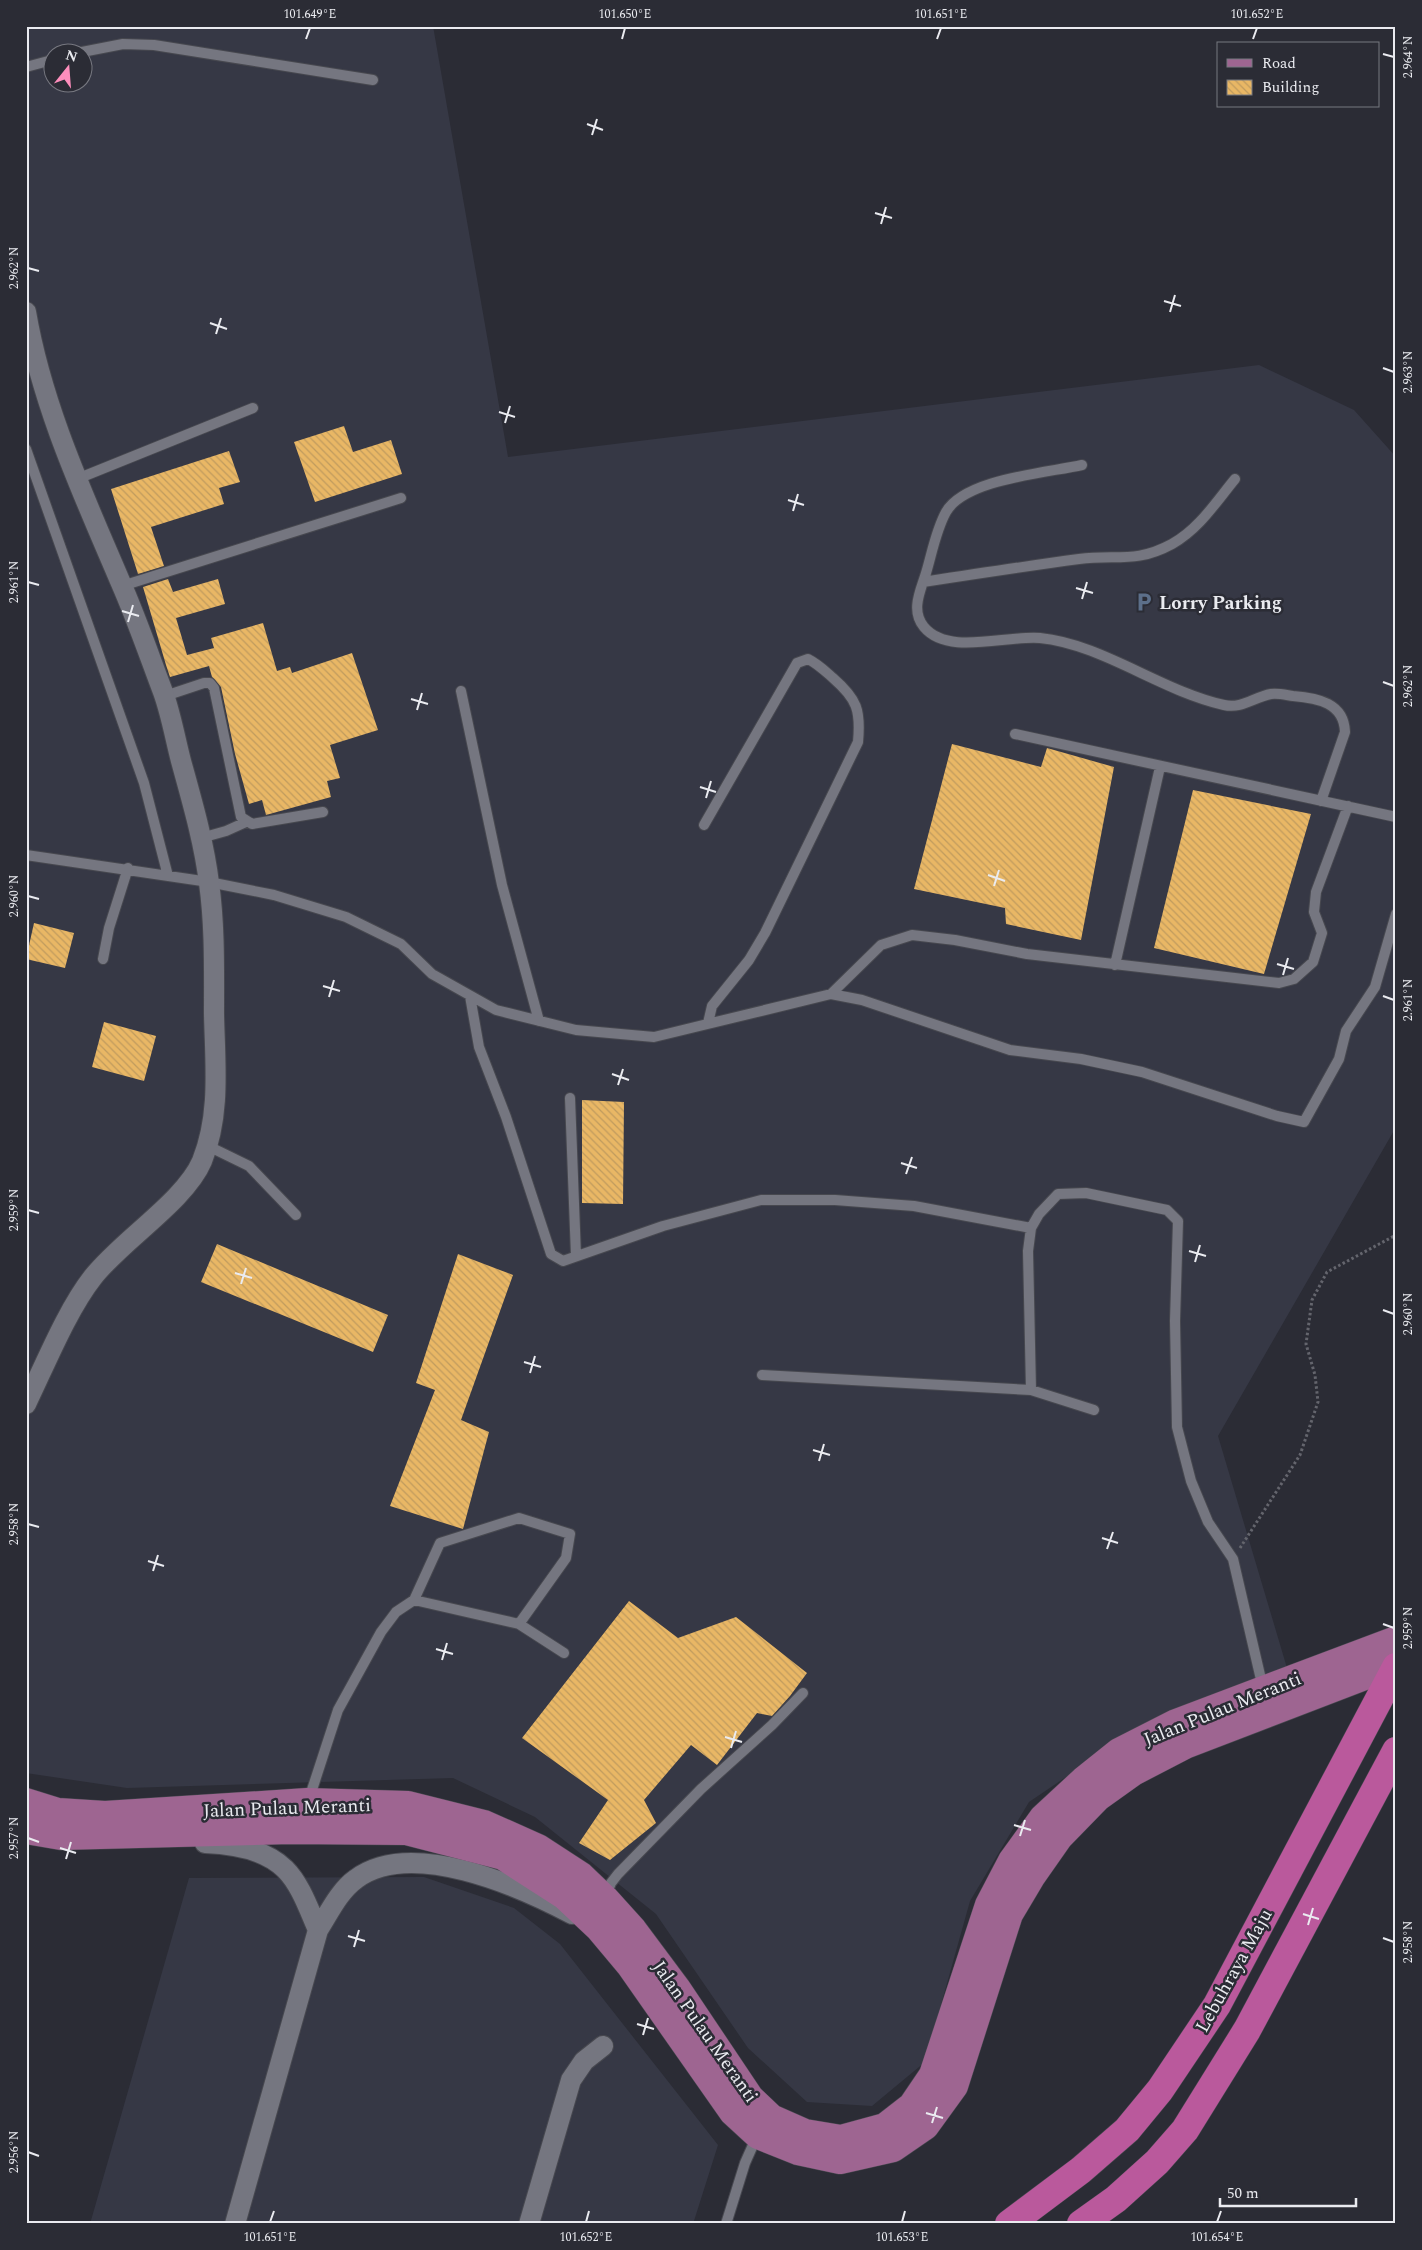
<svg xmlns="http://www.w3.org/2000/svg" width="1422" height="2250" font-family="Spectral,serif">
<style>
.built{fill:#363845;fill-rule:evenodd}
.building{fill:url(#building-back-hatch)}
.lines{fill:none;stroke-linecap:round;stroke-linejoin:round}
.service-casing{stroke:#47484f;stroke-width:12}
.minor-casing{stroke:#47484f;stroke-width:22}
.primary-casing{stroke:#47484f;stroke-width:29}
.motorway-casing{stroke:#47484f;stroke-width:29}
.path{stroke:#64656d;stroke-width:3;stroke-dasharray:2.5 2.5;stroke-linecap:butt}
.service{stroke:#757680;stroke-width:10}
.minor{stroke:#757680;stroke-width:20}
.primary{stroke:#9e6591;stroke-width:28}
.motorway{stroke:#ba599c;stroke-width:28}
.ticks{fill:none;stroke:#eaebf0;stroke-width:2}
.labels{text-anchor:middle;stroke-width:5;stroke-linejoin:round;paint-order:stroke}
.poi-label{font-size:19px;font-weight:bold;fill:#eaebf0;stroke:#2b2c35;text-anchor:start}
.street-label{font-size:19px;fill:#eaebf0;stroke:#2b2c35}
.neatline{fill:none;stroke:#eaebf0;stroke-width:2}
.ticks-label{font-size:12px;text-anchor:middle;fill:#eaebf0}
</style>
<defs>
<pattern id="building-back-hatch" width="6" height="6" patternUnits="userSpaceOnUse" patternTransform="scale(1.25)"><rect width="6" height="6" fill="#e9b765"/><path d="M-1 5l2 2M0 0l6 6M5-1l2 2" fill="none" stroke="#c09b5e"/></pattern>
</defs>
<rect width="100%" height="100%" fill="#2b2c35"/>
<path class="built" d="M26,26H433L508,457L1259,365L1354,410L1396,457V1127L1218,1436L1287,1668L1131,1733L1029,1802L970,1901L925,2062L872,2106L807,2102L748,2048L656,1914L535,1817L453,1778L127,1788L26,1773ZM52,52H82V82H52Z
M424,1877L514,1908L560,1944L718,2145L693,2224H90L189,1878Z"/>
<path class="building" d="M344,426L353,452L391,440L402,474L315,502L294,442Z
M229,451L240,482L219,488L224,504L151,527L164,566L138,574L111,489Z
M168,579L173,592L218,579L225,604L176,618L187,655L214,648L211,638L263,623L277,671L290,667L292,673L352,653L378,730L330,745L340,778L327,781L331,797L266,815L262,800L249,804L235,754L221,687L212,677L209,666L170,677L166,665L143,587Z
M952,744L1041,767L1047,748L1114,767L1081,940L1006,924L1005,908L914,889Z
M1193,790L1311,814L1264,974L1154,948Z
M34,923L74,933L65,968L26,959Z
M104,1022L156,1036L144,1081L92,1067Z
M582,1100L624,1102L623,1204L582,1203Z
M217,1244L388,1315L373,1352L201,1282Z
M458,1254L513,1275L461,1420L489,1432L463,1529L390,1506L435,1390L416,1383Z
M629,1601L678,1638L736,1617L807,1673L790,1696L772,1716L757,1713L717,1765L691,1745L644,1800L656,1823L610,1860L579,1843L608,1800L522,1738Z"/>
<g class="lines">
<defs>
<path id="service" d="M82,52L123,44L154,45L373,80
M26,67L52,60
M26,449L144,783L168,876
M1082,465C1046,473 965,479 946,512C936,530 932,553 926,573C921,590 910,610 924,627C948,656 1005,635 1040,638C1102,644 1161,691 1224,705C1242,709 1254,697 1271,694C1278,693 1286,695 1293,696C1318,698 1344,703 1345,732L1321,801
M77,479L253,408
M923,582C975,574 1027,566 1079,559C1116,554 1135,564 1172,544C1199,529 1216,502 1235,479
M122,586L401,498
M461,691L502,885L539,1021
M165,696L204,683H210L214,688L241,817L252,824L323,812
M1015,734L1396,817
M704,825L797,663L808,659C818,664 825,671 833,678C857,699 861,710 858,742L765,933L749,960L712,1006L708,1023
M201,838L226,831L246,822
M26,855L209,882L274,895L346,917L401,944L432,974L496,1010L576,1030L654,1037L831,994L862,1000L1010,1050L1081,1059L1142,1072L1277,1116L1304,1122L1339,1059L1346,1031L1375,987L1396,914
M103,959L109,928L128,868
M1115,965L1160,767
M831,994L881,945L912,935L955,940L1027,954L1279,983L1294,979L1313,962L1322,933L1314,912L1316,892L1348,806
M470,996L479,1047L506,1117L551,1254L563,1261L663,1226L761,1200H835L914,1206L1031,1228L1039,1214L1058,1194L1086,1193L1167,1210L1178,1221L1175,1321L1177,1427L1191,1481L1208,1522L1233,1559L1263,1688
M570,1098L576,1256
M208,1146L249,1166L296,1215
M762,1375L1031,1390L1094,1410
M1031,1390L1028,1251L1031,1228
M414,1600L440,1543L519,1518L570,1534L566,1558L519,1624
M308,1802L338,1710L381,1632L396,1612L414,1600L519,1624L564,1653
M605,1898L611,1883L618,1874L701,1789L772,1725L803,1693
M726,2224L745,2163L757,2136"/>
<path id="minor" d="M26,312C42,406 83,494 120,581C136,617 149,655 163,692C171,714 175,738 181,761C192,801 204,842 209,883C215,926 214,970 214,1014C215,1063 221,1114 202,1161C185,1201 122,1240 93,1277C67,1310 45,1365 26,1404
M205,1843C232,1844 265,1849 285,1869C301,1885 309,1910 318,1930
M235,2224L318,1930C329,1913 339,1891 356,1879C411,1838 519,1886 572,1914
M529,2224L571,2080L584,2061L603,2046"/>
<path id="primary" d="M26,1802L58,1812L105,1815L307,1802L408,1805L484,1824L538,1848L581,1876L605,1899L633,1930L677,1989L750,2098L771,2118L805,2133L841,2139L885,2127L912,2106L933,2075L989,1905L1012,1861L1043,1818L1084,1780L1119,1752L1176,1723L1396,1640
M26,1830L61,1836L290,1830L406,1831L503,1856L565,1896L599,1928L630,1965L733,2112L758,2135L798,2151L840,2160L893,2148L925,2126L954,2086L1009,1914L1031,1877L1059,1837L1098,1797L1133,1772L1185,1745L1396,1664"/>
<path id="motorway" d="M1009,2224L1081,2170L1127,2130L1160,2090L1217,2005L1396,1667
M1081,2224L1116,2199L1157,2162L1185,2130L1247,2030L1396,1751"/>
</defs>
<use href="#service" class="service-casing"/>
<use href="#minor" class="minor-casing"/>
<use href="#primary" class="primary-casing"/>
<use href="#motorway" class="motorway-casing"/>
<path class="path" d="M1240,1548L1300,1455L1318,1402L1315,1375L1306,1344L1312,1300L1327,1272L1396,1235"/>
<use href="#service" class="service"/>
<use href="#minor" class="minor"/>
<use href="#primary" class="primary"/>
<use href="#motorway" class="motorway"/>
</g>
<path class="ticks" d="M306,39L310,28M622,39L625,28M937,39L941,28M1253,39L1257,28M1383,54L1394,57M587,124L603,130M592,135L597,119M875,213L892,218M881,224L886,207M28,268L39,271M1164,301L1181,306M1170,312L1175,295M210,323L227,329M216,334L221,318M1383,368L1394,372M499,412L515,417M505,423L510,406M788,500L804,505M793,511L798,494M28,582L39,585M1076,588L1093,593M1082,599L1087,582M122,611L139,616M128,622L133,605M1383,682L1394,686M411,699L428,704M417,710L422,693M700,787L716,792M706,798L711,781M988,875L1005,881M994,886L999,870M28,896L39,899M1277,964L1294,969M1283,975L1288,958M323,986L340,991M1383,996L1394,1000M329,997L334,980M612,1074L629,1080M618,1085L623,1069M901,1163L917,1168M906,1174L912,1157M28,1210L39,1213M1189,1251L1206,1256M1195,1262L1200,1245M235,1273L252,1278M241,1284L246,1268M1383,1310L1394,1314M524,1362L541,1367M530,1373L535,1356M813,1450L830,1455M819,1461L824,1444M28,1524L39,1527M1102,1538L1118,1543M1107,1549L1113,1532M148,1561L164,1566M153,1571L158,1555M1383,1624L1394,1628M436,1649L453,1654M442,1660L447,1643M725,1737L742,1742M731,1748L736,1731M1014,1825L1031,1830M1020,1836L1025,1820M28,1838L39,1842M60,1848L76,1853M66,1859L71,1842M1303,1914L1319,1919M1308,1925L1313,1908M348,1936L365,1941M1383,1938L1394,1942M354,1947L359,1930M637,2024L654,2029M643,2035L648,2018M926,2113L943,2118M932,2123L937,2107M28,2152L39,2156M270,2222L274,2211M586,2222L589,2211M902,2222L905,2211M1217,2222L1221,2211"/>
<defs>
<symbol id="parking-bare" viewBox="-9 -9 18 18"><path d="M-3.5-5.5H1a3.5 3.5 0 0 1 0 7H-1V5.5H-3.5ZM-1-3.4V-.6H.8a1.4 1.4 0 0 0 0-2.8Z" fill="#5c6f8a" stroke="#2b2c35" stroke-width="2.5" paint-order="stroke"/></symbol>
</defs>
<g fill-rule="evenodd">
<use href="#parking-bare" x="1130" y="588" width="28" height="28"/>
</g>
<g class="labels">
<g class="poi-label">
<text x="1159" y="609">Lorry Parking</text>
</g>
<g class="street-label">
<text transform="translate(1222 1708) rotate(-22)" y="7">Jalan Pulau Meranti</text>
<text transform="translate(287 1807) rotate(-2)" y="7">Jalan Pulau Meranti</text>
<text transform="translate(1233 1970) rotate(-61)" y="7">Lebuhraya Maju</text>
<text transform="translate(706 2031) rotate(55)" y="7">Jalan Pulau Meranti</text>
</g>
</g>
<rect width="1422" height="2250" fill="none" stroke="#2b2c35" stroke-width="55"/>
<rect x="1217" y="42" width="162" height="65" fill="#2b2c35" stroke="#777880"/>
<rect x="1227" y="59" width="25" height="8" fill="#9e6591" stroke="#777880"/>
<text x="1262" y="68" font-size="15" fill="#eaebf0">Road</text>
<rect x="1227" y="80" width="25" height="15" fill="url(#building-back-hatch)" stroke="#777880"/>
<text x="1262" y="92" font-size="15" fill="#eaebf0">Building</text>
<g transform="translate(68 68) rotate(17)"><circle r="24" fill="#2b2c35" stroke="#777880"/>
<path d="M0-4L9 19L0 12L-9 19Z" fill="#fe8ebc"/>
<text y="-8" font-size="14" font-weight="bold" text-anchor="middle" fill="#eaebf0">N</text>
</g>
<path d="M1220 2198v8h136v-8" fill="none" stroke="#eaebf0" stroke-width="2.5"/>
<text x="1227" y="2198" font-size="15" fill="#eaebf0" stroke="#2b2c35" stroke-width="4" paint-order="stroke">50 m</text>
<rect x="28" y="28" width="1366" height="2194" class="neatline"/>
<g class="ticks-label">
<text x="310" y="18">101.649°E</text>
<text x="625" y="18">101.650°E</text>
<text x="941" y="18">101.651°E</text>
<text x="1257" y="18">101.652°E</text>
<text transform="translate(1408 57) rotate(-90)" y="4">2.964°N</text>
<text transform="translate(14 268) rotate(-90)" y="4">2.962°N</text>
<text transform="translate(1408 372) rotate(-90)" y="4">2.963°N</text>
<text transform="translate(14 582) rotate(-90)" y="4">2.961°N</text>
<text transform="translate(1408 686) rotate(-90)" y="4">2.962°N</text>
<text transform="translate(14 896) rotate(-90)" y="4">2.960°N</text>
<text transform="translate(1408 1000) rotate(-90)" y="4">2.961°N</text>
<text transform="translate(14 1210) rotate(-90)" y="4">2.959°N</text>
<text transform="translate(1408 1314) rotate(-90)" y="4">2.960°N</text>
<text transform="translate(14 1524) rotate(-90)" y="4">2.958°N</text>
<text transform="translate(1408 1628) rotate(-90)" y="4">2.959°N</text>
<text transform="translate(14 1838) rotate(-90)" y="4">2.957°N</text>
<text transform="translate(1408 1942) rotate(-90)" y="4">2.958°N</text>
<text transform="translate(14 2152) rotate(-90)" y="4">2.956°N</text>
<text x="270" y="2241">101.651°E</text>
<text x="586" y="2241">101.652°E</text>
<text x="902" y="2241">101.653°E</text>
<text x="1217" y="2241">101.654°E</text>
</g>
</svg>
